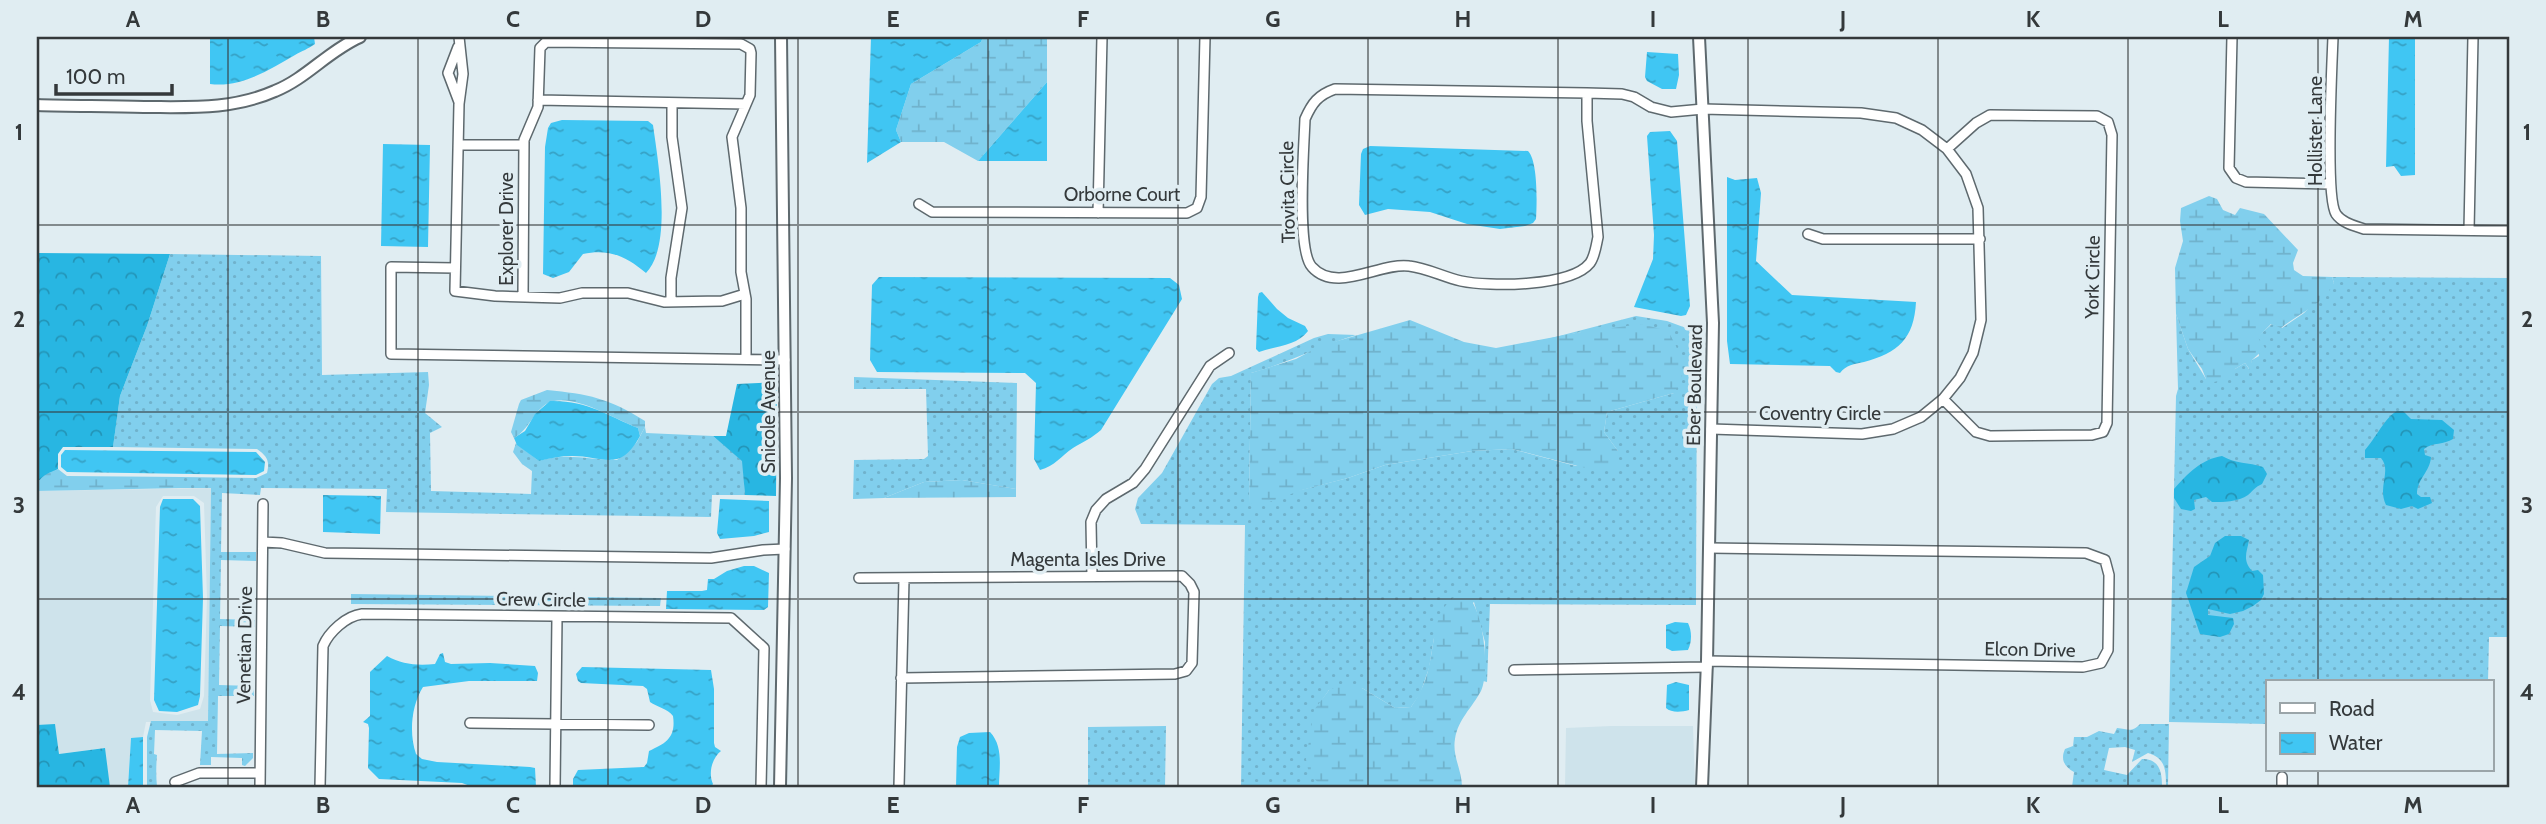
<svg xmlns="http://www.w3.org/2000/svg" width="2546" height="824" font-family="Cabin,sans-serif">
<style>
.built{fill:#cee3eb;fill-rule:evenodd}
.grass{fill:url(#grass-dots)}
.forest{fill:url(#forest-crowns)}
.wetland{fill:url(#wetland-marsh)}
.water{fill:url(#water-ripples)}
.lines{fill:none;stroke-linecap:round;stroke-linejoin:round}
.minor-casing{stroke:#5e696e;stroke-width:12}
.tertiary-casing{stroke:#5e696e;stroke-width:14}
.minor{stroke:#fff;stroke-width:9}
.tertiary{stroke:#fff;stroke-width:10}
.grid{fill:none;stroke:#34393b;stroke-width:2;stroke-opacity:0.55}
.labels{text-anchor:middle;stroke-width:7;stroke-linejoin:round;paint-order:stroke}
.street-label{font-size:19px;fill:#34393b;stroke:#e0edf2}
.neatline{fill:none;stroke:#34393b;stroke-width:2.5}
.grid-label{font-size:23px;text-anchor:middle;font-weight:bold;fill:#34393b}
</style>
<defs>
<pattern id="grass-dots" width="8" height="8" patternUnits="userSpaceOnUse" patternTransform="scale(1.75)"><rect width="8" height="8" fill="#81cfed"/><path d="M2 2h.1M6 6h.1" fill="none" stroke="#70b2cc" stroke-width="1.8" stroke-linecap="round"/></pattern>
<pattern id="forest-crowns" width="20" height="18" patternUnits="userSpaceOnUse" patternTransform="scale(1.75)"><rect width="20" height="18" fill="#28b6e2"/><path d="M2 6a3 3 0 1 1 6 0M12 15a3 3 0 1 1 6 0" fill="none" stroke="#2395b8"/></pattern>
<pattern id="wetland-marsh" width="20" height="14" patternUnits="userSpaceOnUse" patternTransform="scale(1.75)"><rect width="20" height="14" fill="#81cfed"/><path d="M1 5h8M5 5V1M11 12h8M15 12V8" fill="none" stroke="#70b2cc"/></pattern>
<pattern id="water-ripples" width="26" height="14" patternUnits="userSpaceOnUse" patternTransform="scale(1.75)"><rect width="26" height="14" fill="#40c6f3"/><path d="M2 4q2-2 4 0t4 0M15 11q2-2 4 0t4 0" fill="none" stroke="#36a2c6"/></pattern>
</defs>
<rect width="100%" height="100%" fill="#e0edf2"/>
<path class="built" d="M211,488L208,722H146L143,737L131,739L128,787H110L104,748L59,754L55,725H37V491ZM163,496H194L204,503L207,598L204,696L200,709L177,715L153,712L150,700L156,507Z
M1611,726H1693L1695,787H1565L1566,728Z"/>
<path class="grass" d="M170,254L321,256L322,375L428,372L429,385L425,413L442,427L430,433L431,491L531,494L532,471L522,464L513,452L516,443L539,461C565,452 590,460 617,460L637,442L645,427L646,433L713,436L743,461L745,495H712L711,517L386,512L387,489L261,488L260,495L222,493L221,552H256V561L221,560L220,619L255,620V627L220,626L219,685L253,686L254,696H218L217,754L253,753V758L245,766L242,765V758L211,757V765H200L202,731L155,730L154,754L157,755C156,767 156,776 157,787H147V737L151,721H208L211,488H181V477L256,478L267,473C270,461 267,456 257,449L113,447L120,396L147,326Z
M2332,277L2509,278V637H2489L2488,682H2268V724L2169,722L2176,396L2178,389L2176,314L2188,349L2206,379L2235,369L2245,363L2249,369L2252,360L2259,356L2257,337L2272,324L2282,328L2304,313L2334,283Z
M1636,316L1667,321L1697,332L1696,605L1490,604L1487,682L1483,681L1485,642L1474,602L1434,638L1429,668L1420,694L1411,707L1395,708L1362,688L1329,690L1322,700L1337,786L1363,787H1241L1245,525L1141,524L1135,509L1138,498L1162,473L1212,384L1219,378L1231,376L1314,338L1328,334L1356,335C1320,346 1288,363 1251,373L1249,503L1348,478L1385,465L1472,451L1512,449L1576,466L1618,451L1604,432L1607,412L1674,393L1581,332L1536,342Z
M854,377L1017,383L1016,489L962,480L924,482L884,498L853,499L854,460L924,459L928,456L926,389H854Z
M351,594L661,598L660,606L351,604Z
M2140,724H2169L2168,787H2166C2166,771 2166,758 2148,753L2132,762L2135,750L2125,747L2109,748L2104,770L2127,775L2142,759C2160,759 2162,772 2162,787H2072L2074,772C2065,767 2060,760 2065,749L2073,746L2074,737H2087L2099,731L2114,734L2117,728C2128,729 2132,733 2140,724Z
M1166,726L1165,787H1088V727Z"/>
<path class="forest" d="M37,253L170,254L147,326L120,396L113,447H63L58,454V469L37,482Z
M777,382L776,496L745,495L742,461L713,436H726L737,384Z
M2397,411H2403L2411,419L2442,420L2454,430L2453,439C2444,445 2433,442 2424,449L2425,455L2431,457C2430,472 2417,479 2417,494L2421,497H2430L2432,503L2418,509L2412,506L2401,509L2386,505C2377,487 2392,471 2381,458H2365V450C2375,439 2386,416 2397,411Z
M2222,456C2236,464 2248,462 2263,467L2267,474L2262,484C2255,487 2254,490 2248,495C2239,502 2222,502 2212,502L2206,497L2194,500L2195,509L2191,511L2181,509L2174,498V489C2187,474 2202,459 2222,456Z
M2225,536H2241L2249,540C2247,552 2242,560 2252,571L2258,570L2263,575L2264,594L2261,600L2253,606L2243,611L2230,614L2208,609V615L2233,618L2234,624L2229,634L2220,637L2200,634L2186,593L2194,567L2210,556L2215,543Z
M55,724L59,754L105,748L110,787H37V725Z"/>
<path class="wetland" d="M983,37H1047V82L978,161L944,142H901L896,130L911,84L981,42Z
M2209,196L2217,199L2223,210L2235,215L2240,208L2264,214L2298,250L2293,263L2294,270L2303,276L2332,277L2334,283C2324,304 2298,314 2281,328L2271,324L2258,337L2265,348L2252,360L2250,370L2245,363L2235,369L2230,378L2214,382L2206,379L2202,369L2188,349L2176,314L2175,268L2183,241L2180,221L2181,208Z
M1410,320L1464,342L1496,348L1581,332L1642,324L1668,331C1679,351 1691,372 1674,393L1607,412L1604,432L1618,451L1617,468L1597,471L1512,449L1472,451L1385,465L1348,478L1302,490L1264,504L1249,503L1251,373L1296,359L1320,346Z
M547,390C588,394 609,398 645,421V427L640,436L638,428C617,420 571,391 548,403C533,411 530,429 514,438L511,432L519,404L521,400Z
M58,469L67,476L181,477V488L37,491C37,477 46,474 58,469Z
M962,480L1016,489V497L884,498L924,482Z
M1456,596H1468C1484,612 1490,672 1481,691C1472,708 1458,719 1455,739C1452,756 1462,770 1462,787L1322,786L1309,774L1306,759L1314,710L1329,690L1341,685L1362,688L1395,708L1411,707C1420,694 1426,681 1429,666C1435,643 1433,610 1456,596Z"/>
<path class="water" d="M210,37H314L315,44C308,49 302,51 295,55C269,70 241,88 210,84Z
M871,37H983L981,42L911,84L896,130L901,142L867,163Z
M2389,37H2415V175L2401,176L2394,166L2386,167Z
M1647,52L1678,54L1679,75L1676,89H1662L1647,81L1645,77Z
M1047,82V161H978Z
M562,120L648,121L653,125C658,161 673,246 646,273C627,257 609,248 583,254L569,272L553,278L543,274L545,147L548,128L551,123Z
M1670,131L1677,141L1688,281L1690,306L1686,315L1681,316L1634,307L1653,259L1654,235L1647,136L1650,132Z
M383,144L430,145L428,247L381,246Z
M1370,146L1528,151C1538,161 1537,203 1536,219L1533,223L1525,226L1500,229L1467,224L1430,212L1388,209L1365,215L1359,205L1361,154L1363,149Z
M1727,177L1735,180L1757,178L1761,193L1756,261L1792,295L1916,302C1914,339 1898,353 1864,362C1854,364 1846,365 1840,373L1836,372L1830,366L1730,364L1727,341Z
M879,277L1170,278L1179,285L1182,299L1101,430C1092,438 1083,442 1073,448C1061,456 1055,466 1040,470L1034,459L1036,383L1025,373L877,372L870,360L872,285Z
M1262,292L1277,309L1288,318L1305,326L1308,331C1297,346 1275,346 1259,352L1256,349L1258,297L1259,293Z
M550,401C587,400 606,415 638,428L640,436C620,473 604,456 572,456C561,456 550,458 539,461L517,445L514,438L525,431L535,414Z
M65,450L256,452L265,462L264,471L256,475L67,472L61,467V455Z
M323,495L381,496L380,534L323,532Z
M163,499H193L200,506L203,598L200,696L198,705L177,712L159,711L154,700L160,507Z
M720,499L769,501V532L754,536L720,539L717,533Z
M744,566H754L769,573L768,607L764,610L666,609L667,591H702L707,590L708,579H714L727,571Z
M1675,622L1688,623C1692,631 1692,642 1688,650L1672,651L1666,648V625Z
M443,653L445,662L451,664L490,663L535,666L538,673L537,681H469L423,687C411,706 409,734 416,754L422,759L437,762L530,767L535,768L536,787H473L462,783L379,779L368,768L369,728L368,724L363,722L370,716V672L387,656C402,664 416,666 435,664L440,654Z
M582,667L711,670L714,689V743L715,747L721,751C712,758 708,773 713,784L711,787L705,785L573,787V779L578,770L644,767L647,763L649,751C667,743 676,737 673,716C668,709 657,707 650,702L647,689L643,686L581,683L578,681L576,674Z
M1676,682L1689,685V710C1682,712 1671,713 1666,708L1667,685Z
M990,732C1004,747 999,768 999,787H956L957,747L960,737L969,733Z
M143,737V787H128L131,738Z"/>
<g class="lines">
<defs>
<path id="minor" d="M459,37L463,74L459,104L455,291L495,296L560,298L582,293H628L664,302L722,301L745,294
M2232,37L2229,168L2236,178L2246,182L2330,184
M2333,37C2332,65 2325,197 2336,214C2342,223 2355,226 2364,229L2509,231
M458,47L448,73L459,102
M1587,93V121L1598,237C1596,246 1595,256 1590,263C1571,287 1489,287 1461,281C1443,277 1427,268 1409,266C1380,262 1336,294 1312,267C1296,250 1304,147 1305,119C1312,103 1318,95 1335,89L1587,93L1622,94L1634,97L1651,107L1671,112L1703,109L1861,113L1896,118L1922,130L1947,149L1966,174L1978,208L1981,320L1973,353L1960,378L1943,399L1921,417L1893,429L1862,434L1711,429
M538,100L746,104
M458,145H524
M919,204L932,212L1187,213L1197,208L1201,197L1205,37
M1098,213L1102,37
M2469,230L2473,37
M1808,234L1823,239H1980
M455,268L391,267V354L785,360
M523,297L524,140L538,107L540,48L546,42L741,44L750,49L751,53L750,95L732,137L741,208V272L746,299V359
M671,302V278L682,208L672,137V103
M1943,399L1976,432L1990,436L2092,435L2103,432L2107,423L2112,135L2108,122L2097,116L1990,115L1976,123L1947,149
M263,542L282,543L325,553L711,558L763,550L785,549
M1092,576L1091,522L1096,510L1106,499L1133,483L1145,469L1210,366L1229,353
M859,578L1182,576L1190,584L1194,592L1192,663L1186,671L1175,674L901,678
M1707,661L2083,667L2101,663L2108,650L2109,575L2105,560L2086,553L1709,548
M1514,670L1707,667
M470,723L649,725
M175,782L199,773H260
M260,787L263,504
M320,787L323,646C329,632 346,616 362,614L731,618L764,648L761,787
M555,787L557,617
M899,787L904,579
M2282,787V777"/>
<path id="tertiary" d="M1699,37L1713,323L1707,661L1702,787
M37,105C72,106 108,106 144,107C189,107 232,110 275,91C307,78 328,51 360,37
M780,787L786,478L781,37"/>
</defs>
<use href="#minor" class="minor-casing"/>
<use href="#tertiary" class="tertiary-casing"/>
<use href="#minor" class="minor"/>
<use href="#tertiary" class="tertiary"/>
</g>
<path class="grid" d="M228,37V787M418,37V787M608,37V787M798,37V787M988,37V787M1178,37V787M1368,37V787M1558,37V787M1748,37V787M1938,37V787M2128,37V787M2318,37V682M37,225H2509M37,412H2509M37,599H2509M2318,770V787"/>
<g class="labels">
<g class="street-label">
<text transform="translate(2315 131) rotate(-90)" y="7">Hollister Lane</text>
<text transform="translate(1287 192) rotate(-91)" y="7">Trovita Circle</text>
<text x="1122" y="201">Orborne Court</text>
<text transform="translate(506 229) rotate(-90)" y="7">Explorer Drive</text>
<text transform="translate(2092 277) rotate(-89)" y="7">York Circle</text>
<text transform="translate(1694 385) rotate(-89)" y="7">Eber Boulevard</text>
<text transform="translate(768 412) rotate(-90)" y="7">Snicole Avenue</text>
<text x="1820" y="420">Coventry Circle</text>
<text x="1088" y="566">Magenta Isles Drive</text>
<text transform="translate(541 599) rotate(1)" y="7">Crew Circle</text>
<text transform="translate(244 645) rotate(-89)" y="7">Venetian Drive</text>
<text transform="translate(2030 649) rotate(1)" y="7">Elcon Drive</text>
</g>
</g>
<rect width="2546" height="824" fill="none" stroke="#e0edf2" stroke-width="77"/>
<rect x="2266" y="680" width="228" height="91" fill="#e0edf2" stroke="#9ba5a9" stroke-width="2"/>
<rect x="2280" y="703" width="35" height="10" fill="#ffffff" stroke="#9ba5a9" stroke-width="2"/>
<text x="2329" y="716" font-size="21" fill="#34393b">Road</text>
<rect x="2280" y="733" width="35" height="21" fill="url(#water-ripples)" stroke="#9ba5a9" stroke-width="2"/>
<text x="2329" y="750" font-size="21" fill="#34393b">Water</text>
<path d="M56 84v10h116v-10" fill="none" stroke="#34393b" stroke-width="3.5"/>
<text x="66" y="84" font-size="21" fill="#34393b" stroke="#e0edf2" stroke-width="5" paint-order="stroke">100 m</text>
<rect x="38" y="38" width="2470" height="748" class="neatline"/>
<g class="grid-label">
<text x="133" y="27">A</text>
<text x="323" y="27">B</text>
<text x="513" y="27">C</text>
<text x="703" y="27">D</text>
<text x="893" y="27">E</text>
<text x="1083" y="27">F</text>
<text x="1273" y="27">G</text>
<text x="1463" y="27">H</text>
<text x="1653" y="27">I</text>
<text x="1843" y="27">J</text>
<text x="2033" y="27">K</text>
<text x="2223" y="27">L</text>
<text x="2413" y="27">M</text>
<text x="19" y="140">1</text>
<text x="2527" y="140">1</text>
<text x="19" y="327">2</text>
<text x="2527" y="327">2</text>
<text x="19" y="513">3</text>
<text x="2527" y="513">3</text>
<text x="19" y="700">4</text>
<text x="2527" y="700">4</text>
<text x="133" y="813">A</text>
<text x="323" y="813">B</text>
<text x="513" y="813">C</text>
<text x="703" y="813">D</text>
<text x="893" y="813">E</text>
<text x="1083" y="813">F</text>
<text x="1273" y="813">G</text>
<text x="1463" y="813">H</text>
<text x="1653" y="813">I</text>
<text x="1843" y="813">J</text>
<text x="2033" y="813">K</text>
<text x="2223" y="813">L</text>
<text x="2413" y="813">M</text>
</g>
</svg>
